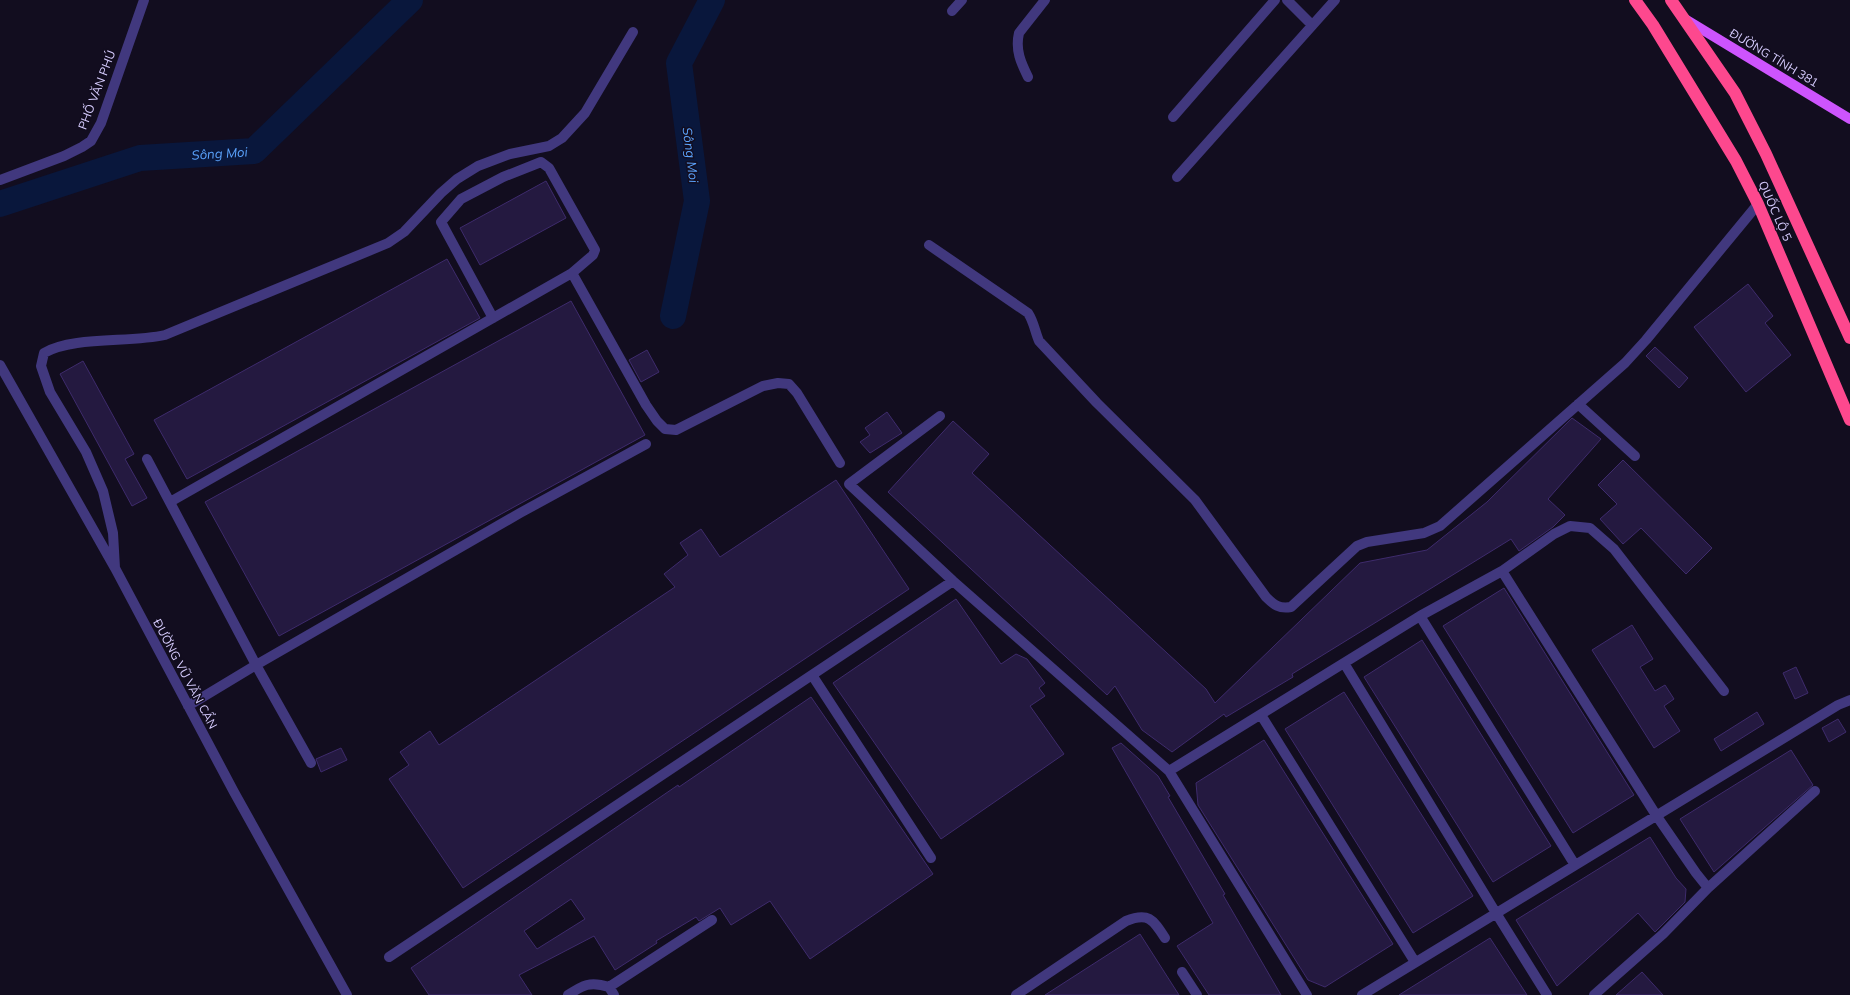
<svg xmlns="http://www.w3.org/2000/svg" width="1850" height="995" font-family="Mulish,sans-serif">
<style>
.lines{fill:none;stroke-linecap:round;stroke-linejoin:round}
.river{stroke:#09173c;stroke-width:26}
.building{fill:#241940;stroke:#3e2b6c;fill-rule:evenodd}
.minor{stroke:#41387e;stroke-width:10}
.major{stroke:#cd54fd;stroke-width:10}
.highway{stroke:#fd488e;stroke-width:12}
.labels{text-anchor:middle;stroke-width:3;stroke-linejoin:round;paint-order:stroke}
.street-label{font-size:12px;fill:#d6ccfe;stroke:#120d1f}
.water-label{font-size:13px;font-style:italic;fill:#5ba3fd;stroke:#120d1f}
</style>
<rect width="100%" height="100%" fill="#120d1f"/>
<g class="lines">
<g class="river">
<path id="s1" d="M0,204L140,158L254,151L410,0"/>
<path d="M673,316L697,201L679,63L712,0"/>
</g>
</g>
<path class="building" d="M546,181L566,218L480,265L460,228Z
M447,259L480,318L187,479L154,420Z
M1748,284L1773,316L1765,323L1791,355L1746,392L1694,327Z
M571,301L645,435L279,636L205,502Z
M1655,347L1688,378L1679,388L1646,356Z
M647,350L659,372L641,382L629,360Z
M83,361L134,454L125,459L147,498L132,506L60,374Z
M887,412L902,433L870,453L860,442L870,435L865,428Z
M1572,418L1601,439L1548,499L1565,515L1553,527L1519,551L1511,539L1292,674L1293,677L1226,717L1224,714L1172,752L1142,730L1115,686L1107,695L888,492L953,421L989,454L972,473L1206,689L1215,703L1360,563L1427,550L1487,502Z
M1623,460L1712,548L1686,574L1641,528L1623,544L1600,519L1617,504L1598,485Z
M836,480L909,589L463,888L389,779L409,765L400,752L430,731L439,745L675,587L664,574L688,555L680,543L701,529L720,557Z
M1504,588L1634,795L1573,833L1443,626Z
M956,599L1001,664L1016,654L1027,659L1045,683L1039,688L1045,696L1030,706L1064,754L941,839L833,683Z
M1632,625L1653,659L1640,667L1655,691L1665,685L1674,699L1664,706L1680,731L1654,748L1592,650Z
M1422,640L1551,846L1493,882L1364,677Z
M1796,667L1808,693L1795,699L1783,673Z
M1344,692L1473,896L1413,933L1285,729Z
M811,697L933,874L810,959L770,901L731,925L720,908L699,921L696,917L656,941L657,943L615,970L594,936L519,975L532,995H429L411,968L678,785L679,787ZM571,899L585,919L537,949L524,931Z
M1757,712L1764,724L1721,751L1714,739Z
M1838,719L1846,732L1829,742L1822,728Z
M1264,740L1393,944L1325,987L1308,980L1198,805L1196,783Z
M1121,743L1158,776L1170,796L1168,797L1225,894L1223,895L1281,995H1209L1177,946L1213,923L1112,748Z
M341,748L347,760L321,772L316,759Z
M1791,750L1813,785L1714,872L1680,819Z
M1650,837L1676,878L1686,889L1685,902L1655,932L1638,913L1557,986L1516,920Z
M1140,934L1179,995H1045Z
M1490,938L1527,995H1399Z
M1642,972L1663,995H1616Z"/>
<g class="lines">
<path class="minor" d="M1287,0L1312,25
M952,11L962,0
M1028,77C1021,63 1015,50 1019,33L1045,0
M1173,117L1275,0
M1177,177L1335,0
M0,180L64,156L82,147L91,141L101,123L144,0
M929,245L1028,313C1034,322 1035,332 1039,341L1097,403L1195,500L1266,597C1274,605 1279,609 1291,607L1357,546L1367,542L1424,533L1440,526L1625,363L1646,340L1758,204
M493,318L441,222L461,199L503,177L541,162L549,168L595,250L593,255L572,273L646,405L657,421L665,429L676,430L763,386L778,383L789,384L797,393L840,463
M0,365L115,568L234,792L347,995
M1578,404L1635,456
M940,416L849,484L953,581L1169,771L1307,995
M147,459L256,665L188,706
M170,502L572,273
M115,568L113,533L103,491L86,452L50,392L41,366L44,353C73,336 130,343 165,335L388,243L404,232L441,193L457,179L478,166L510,154L549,146L562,138L585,113L633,32
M1502,571L1656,815L1696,873L1708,888L1663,934L1594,995
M1420,616L1575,865
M1344,663L1496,913L1547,995
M812,675L931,858
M1261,715L1415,962
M311,763L256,665L520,513L646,444
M1169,771L1420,616L1502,571L1554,534L1570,526L1590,528L1614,549L1724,691
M1708,888L1815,791
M389,957L953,581
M1182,972L1197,995
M609,987L712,920
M568,995C583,985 590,981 609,987L614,995
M1016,995L1126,921C1148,912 1153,919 1165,938
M1362,995L1838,705L1850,700"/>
<path class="major" d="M1685,19L1850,119"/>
<path class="highway" d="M1635,0L1653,25L1736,161L1758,204L1850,420
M1671,0L1735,93L1766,154L1850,338"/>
</g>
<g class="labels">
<g class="street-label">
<text transform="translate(1774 58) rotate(31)" y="4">ĐƯỜNG TỈNH 381</text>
<text transform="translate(97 90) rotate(-69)" y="4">PHỐ VĂN PHÚ</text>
<text transform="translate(1775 211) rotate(66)" y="4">QUỐC LỘ 5</text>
<text transform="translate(185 674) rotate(62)" y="4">ĐƯỜNG VŨ VĂN CẨN</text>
</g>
<g class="water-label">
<text dy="5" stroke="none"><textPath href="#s1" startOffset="227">Sông Moi</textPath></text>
<text transform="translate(691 155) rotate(83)" y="5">Sông Moi</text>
</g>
</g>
</svg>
